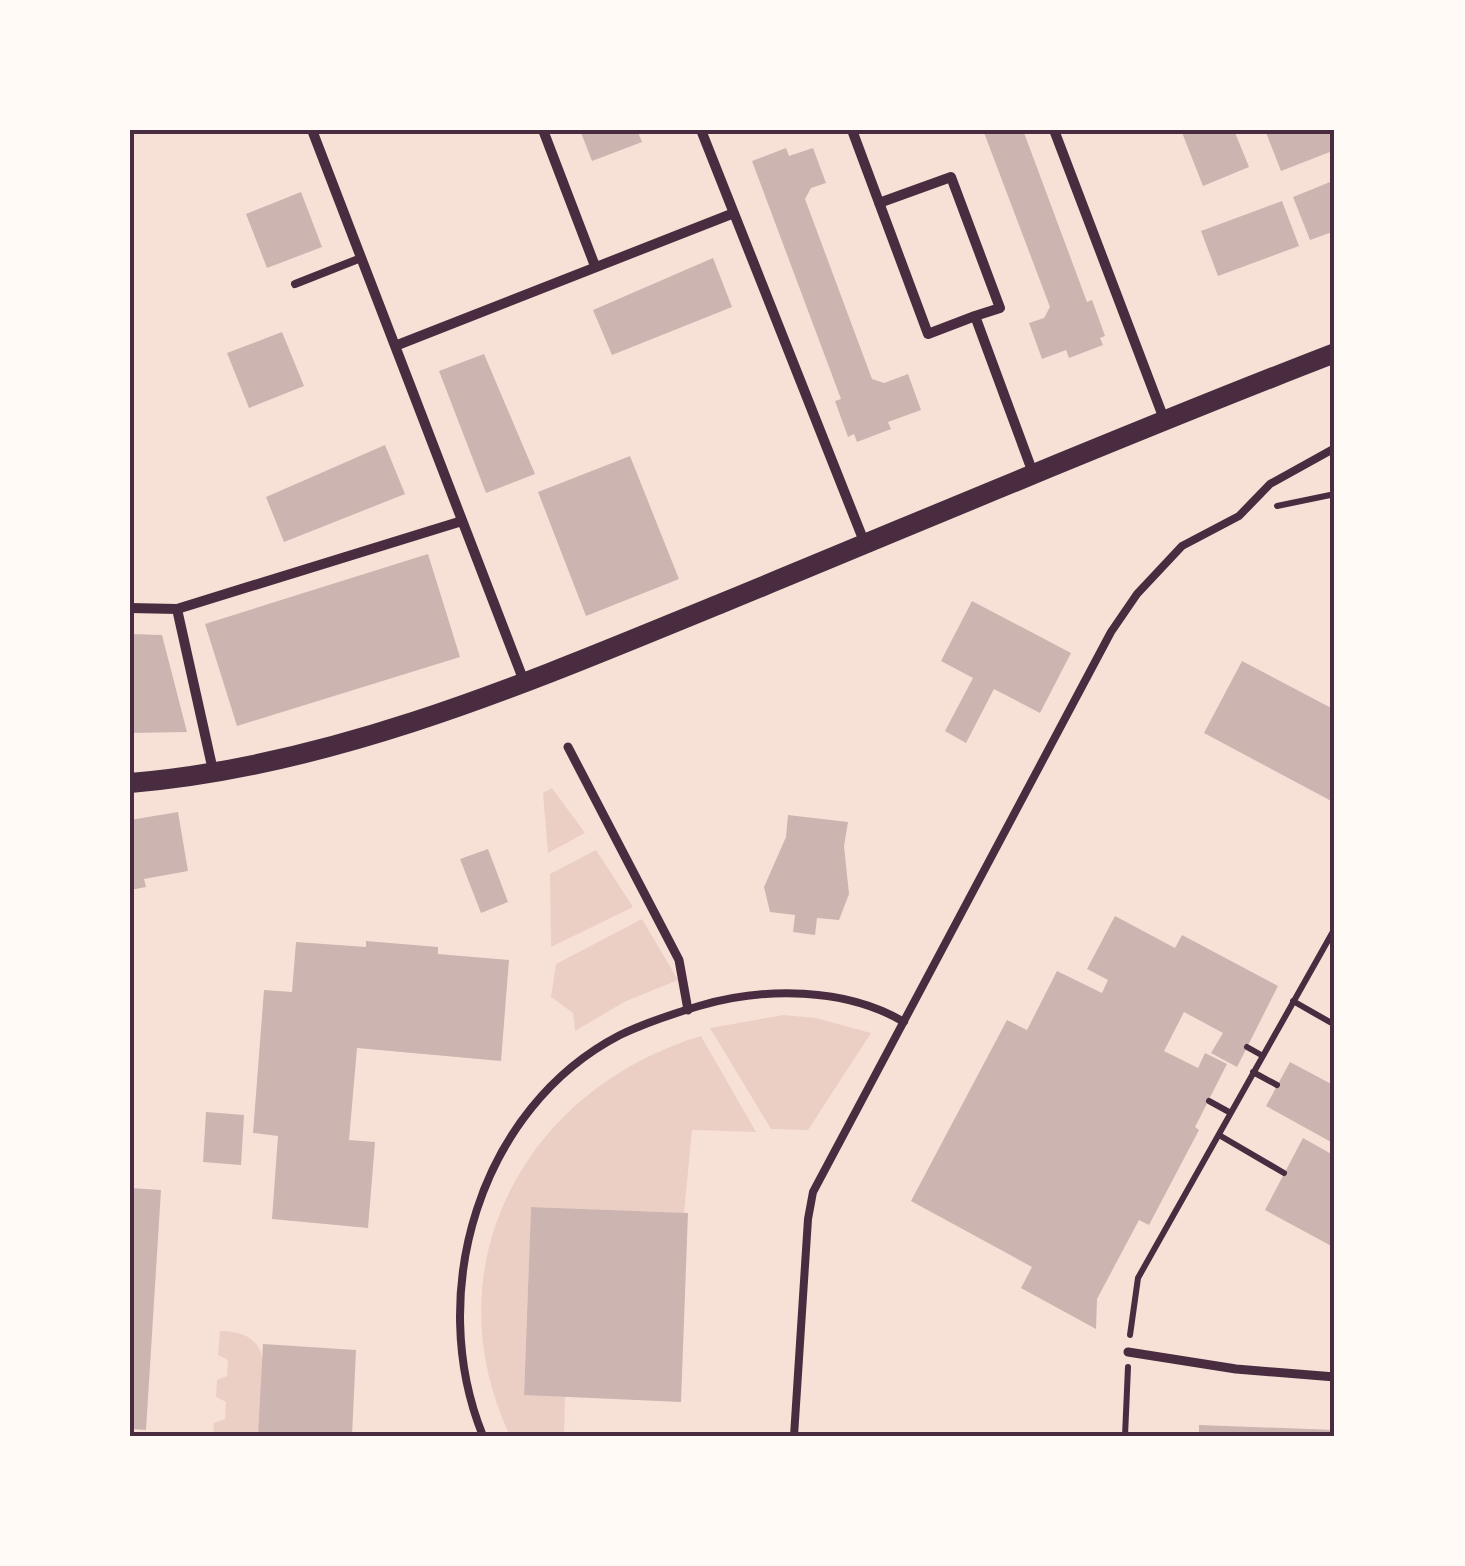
<svg xmlns="http://www.w3.org/2000/svg" width="1465" height="1566" font-family="'Open Sans',sans-serif">
<style>
.green{fill:#ebcfc5}
.building{fill:#ccb4b1}
.lines{fill:none;stroke-linecap:round;stroke-linejoin:round}
.path{stroke:#4a2c40;stroke-width:6}
.service{stroke:#4a2c40;stroke-width:8}
.pedestrian{stroke:#4a2c40;stroke-width:9}
.minor{stroke:#4a2c40;stroke-width:10}
.secondary{stroke:#4a2c40;stroke-width:20}
.neatline{fill:none;stroke:#4a2c40;stroke-width:4}
</style>
<rect width="100%" height="100%" fill="#f7e1d7"/>
<path class="green" d="M552,788L585,833L548,853L543,793Z
M596,850L633,907L551,947L550,874Z
M642,919L678,980L624,1002L575,1031L573,1013L551,997L556,964Z
M783,1015L816,1018L871,1033L808,1130L771,1129L710,1028Z
M701,1036L756,1132L692,1130L684,1213L531,1207L524,1394L565,1396L564,1436H510C429,1264 527,1088 701,1036Z
M220,1331C283,1331 261,1389 258,1436H213L214,1423L225,1419L226,1402L216,1397L217,1380L227,1376L228,1360L218,1355Z"/>
<path class="building" d="M580,130H637L642,142L592,161Z
M983,130H1023L1087,302L1092,300L1105,336L1100,338L1103,345L1069,358L1066,350L1042,359L1029,323L1044,318L1050,307Z
M1181,130H1234L1249,167L1203,186Z
M1265,130H1335V150L1281,171Z
M786,148L789,156L813,148L826,183L811,188L805,199L872,379L884,383L908,374L921,410L888,422L891,429L857,442L854,434L848,437L835,401L841,399L752,161Z
M1335,180V231L1310,240L1293,197Z
M301,192L322,247L267,268L246,214Z
M1282,201L1299,246L1218,276L1201,231Z
M713,258L732,307L612,355L593,310Z
M282,332L304,386L249,408L227,353Z
M484,354L535,474L486,493L439,371Z
M385,445L405,494L284,542L266,497Z
M630,456L679,579L586,616L538,492Z
M428,554L460,657L237,726L205,624Z
M972,601L1071,653L1040,713L994,689L966,743L945,731L973,678L941,661Z
M130,634L162,635L187,732L130,733Z
M1242,661L1335,710V803L1204,733Z
M178,812L188,871L144,879L146,887L130,890V820Z
M788,815L848,822L844,846L849,894L839,920L817,918L815,935L793,932L795,915L770,912L764,887L786,837Z
M488,849L508,902L481,913L460,859Z
M1115,916L1175,948L1182,935L1278,986L1237,1067L1211,1053L1223,1033L1184,1012L1164,1051L1198,1068L1205,1053L1227,1064L1195,1127L1199,1130L1149,1225L1139,1220L1097,1299L1096,1329L1021,1288L1032,1267L911,1201L1007,1020L1027,1030L1057,971L1102,993L1108,980L1087,969Z
M366,941L438,947V954L509,960L501,1061L357,1048L349,1140L375,1142L368,1228L272,1219L278,1136L253,1133L264,990L292,992L296,942L366,947Z
M1290,1062L1335,1086L1331,1142L1266,1106Z
M206,1112L244,1115L241,1165L203,1162Z
M1303,1138L1335,1156V1248L1265,1210Z
M130,1188L161,1190L146,1430L130,1429Z
M531,1207L688,1213L681,1402L524,1395Z
M263,1344L356,1350L352,1436H258Z
M1199,1425L1335,1430V1436H1199Z"/>
<g class="lines">
<path class="path" d="M1277,506L1335,494
M1293,1001L1335,1025
M1247,1047L1263,1056
M1253,1072L1277,1085
M1209,1101L1229,1112
M1219,1135L1284,1173
M1130,1335L1138,1278L1335,928
M1125,1436L1128,1367"/>
<path class="service" d="M295,284L361,258
M483,1436C425,1294 479,1108 620,1035C645,1023 672,1014 699,1006C764,987 845,987 904,1022
M794,1436L808,1219L813,1192L1111,632L1137,594L1182,546L1239,516L1270,484L1335,448"/>
<path class="pedestrian" d="M568,747L679,960L688,1010
M1128,1352L1236,1369L1335,1377"/>
<path class="minor" d="M312,130L525,684
M543,130L595,266
M701,130L865,544
M852,130L928,334L975,316L1033,473
M1054,130L1164,419
M879,203L951,177L1000,308L975,316
M395,346L734,213
M130,608L177,609
M214,775L177,609L462,521"/>
<path class="secondary" d="M130,783C337,766 536,679 727,601C929,518 1130,432 1335,353"/>
</g>
<rect width="1465" height="1566" fill="none" stroke="#fffaf5" stroke-width="265"/>
<rect x="132" y="132" width="1200" height="1302" class="neatline"/>
</svg>
